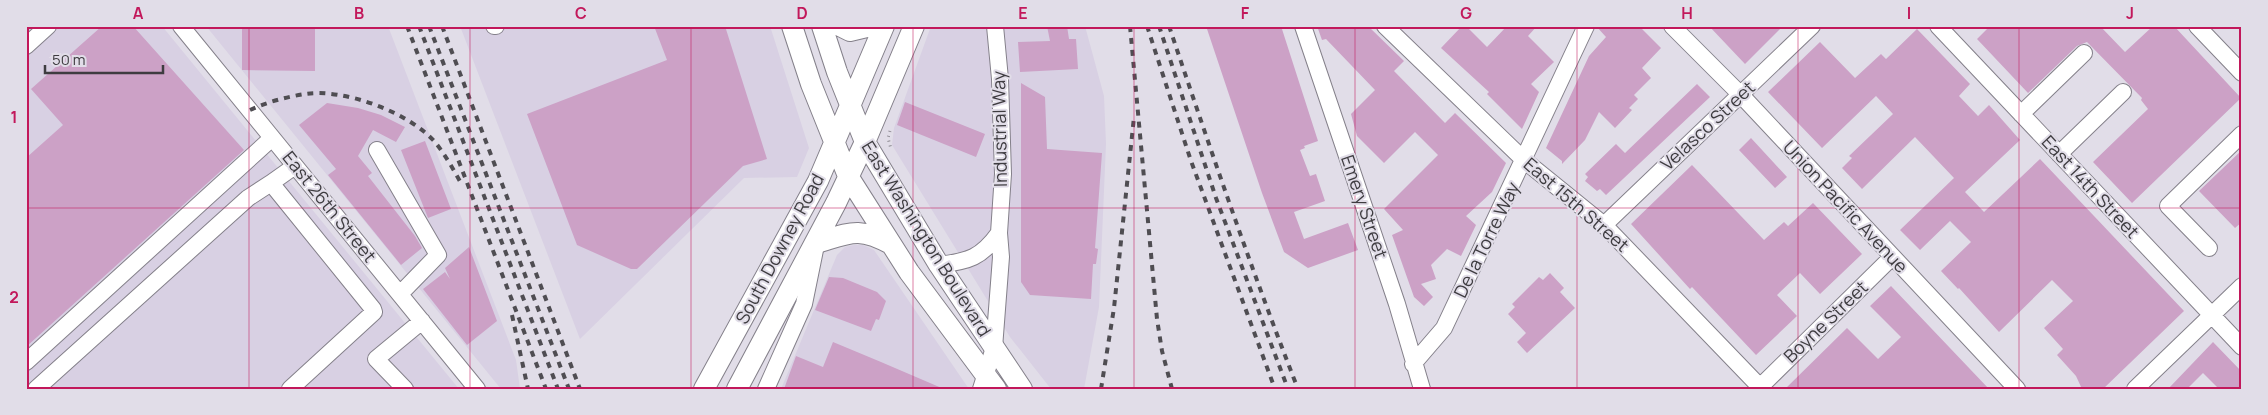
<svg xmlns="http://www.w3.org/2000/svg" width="2268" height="415" font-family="Manrope,sans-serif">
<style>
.built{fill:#d8d0e3}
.building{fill:#cca1c6}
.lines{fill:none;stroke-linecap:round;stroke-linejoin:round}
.minor-casing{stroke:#84808a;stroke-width:18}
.major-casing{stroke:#84808a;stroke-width:22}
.path{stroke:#8f8c94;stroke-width:3;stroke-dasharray:1 4;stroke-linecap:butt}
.minor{stroke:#fff;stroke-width:16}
.major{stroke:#fff;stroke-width:20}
.rail{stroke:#4f4d52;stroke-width:4;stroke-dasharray:6 6;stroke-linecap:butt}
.grid{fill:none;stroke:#c2185b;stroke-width:1;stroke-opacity:0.55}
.labels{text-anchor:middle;stroke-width:4;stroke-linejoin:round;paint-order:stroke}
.street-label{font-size:18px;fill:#3e3c40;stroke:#e1dde8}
.neatline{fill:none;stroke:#c2185b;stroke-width:2}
.grid-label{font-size:16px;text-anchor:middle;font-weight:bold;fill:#c2185b}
</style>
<rect width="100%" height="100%" fill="#e1dde8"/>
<path class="built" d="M26,26H162L459,389H26Z
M206,26H388L516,360L520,389H501Z
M460,26H770L809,148L797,177L744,178L580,339Z
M931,26H1085L1104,96L1106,144L1099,307L1084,389H1051L1010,337L892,145L894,128Z
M854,245H863L874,250L969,389H781L837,255L845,247Z"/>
<path class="building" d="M102,26H133L244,150L26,347V158L63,125L31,89Z
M242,26H315V71L242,70Z
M654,26H725L767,159L743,166L637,269H631L577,245L527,114L667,60Z
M1047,26H1067L1069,39H1076L1078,69L1020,72L1018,42L1050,41Z
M1206,26H1281L1318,141L1304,146L1305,148L1300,150L1310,176L1316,174L1325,201L1294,212L1304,239L1348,223L1358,250L1308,268L1284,252L1262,193Z
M1317,26H1368L1404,61L1394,71L1445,123L1455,113L1506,163L1492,192L1466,216L1476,225L1461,256L1447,249L1431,265L1436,279L1421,284L1433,297L1424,306L1414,297L1392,235L1403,230L1384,209L1438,155L1415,132L1384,163L1357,136L1351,114L1375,90L1326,39L1322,40Z
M1462,26H1466L1487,47L1507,26H1537L1528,36L1554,62L1531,84L1539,92L1522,129L1487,94L1489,92L1441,48Z
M1596,26H1639L1661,48L1642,68L1651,78L1634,95L1638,99L1629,108L1632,110L1615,128L1599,112L1585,140L1562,164V161L1546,148L1589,56L1606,37Z
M1709,26H1783L1745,64Z
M1990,26H2100L2125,52L2153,26H2174L2241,98L2132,203L2093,162L2148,109L2141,100L2142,98L2087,42L2077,46L2028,93L1977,39Z
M1917,29L1970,84L1959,96L1978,116L1989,105L2020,140L1965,192L1984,212L2040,159L2184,311L2103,389H2082L2076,376L2057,355L2063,349L2044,328L2073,301L2052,280L1999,332L1959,288L1958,289L1941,271L1971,242L1950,221L1920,250L1900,230L1954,178L1915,137L1862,189L1842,168L1852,158L1849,156L1893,114L1876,96L1822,148L1768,92L1820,42L1855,78L1881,54L1886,59Z
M1021,83L1045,97L1047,149L1102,153L1095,248L1098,249L1096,264H1093L1091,299L1030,295L1021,282Z
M1697,84L1710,97L1606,195L1600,189L1597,191L1585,181L1588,177L1585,174L1616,144L1625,153Z
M905,102L985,134L976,157L897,125Z
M327,103L358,108L381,115L405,127L396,142L373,130L358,156L372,173L368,176L415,236L422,248L401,265L328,175L336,169L299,125Z
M1751,138L1787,177L1775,188L1739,150Z
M425,141L451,209L428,218L401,150Z
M2242,150V222L2235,228L2199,191Z
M1692,165L1764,240L1784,222L1788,226L1813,203L1862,254L1820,294L1800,273L1777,295L1797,316L1756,355L1692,287L1690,289L1631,224Z
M469,247L497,321L467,345L423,289L445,272L450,279L445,268Z
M1550,273L1564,288L1560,292L1575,308L1527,353L1517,342L1526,333L1508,314L1515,307L1512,304L1539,277L1543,280Z
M829,277L843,278L877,292L886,301L879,320L876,319L871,331L815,310Z
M1891,286L1989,389H1785L1847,328L1878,359L1901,337L1870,306Z
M833,342L881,362L944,389H784L796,356L823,367Z
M2213,342L2242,372V389H2219L2203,373L2187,389H2168Z"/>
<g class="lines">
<defs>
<path id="minor" d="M181,26L477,389
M494,26H496
M1303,26L1397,304L1422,389
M1385,26L1525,161L1604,225L1762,389
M1672,26L1741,95L2017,389
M1938,26L2242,347
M2197,26L2242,73
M26,46L48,26
M2021,114L2084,53
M377,150L438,255L400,294
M2059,154L2123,92
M1604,225L1812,26
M2209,248L2168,206L2242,134
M939,265C969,261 981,258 999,233
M26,362L272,138
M1413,364L1444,328L1586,26
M1760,387L1892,257
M36,389L248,198L271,183
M290,389L374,312L373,309L271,183L295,166
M405,389L376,359L422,321
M766,389L804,304L815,250
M981,389L994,348L1001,257L999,233L1003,174L1000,79L995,26
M2135,389L2242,286"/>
<path id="major" d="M792,26L811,84L848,176L909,272L996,389
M822,26L837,72L865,142L939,265L1022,389
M840,26L850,31L871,26
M816,243C850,233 858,226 891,244
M704,389L818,181L884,26
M737,389L836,203L865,142L914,26"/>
</defs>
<use href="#minor" class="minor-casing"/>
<use href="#major" class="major-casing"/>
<path class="path" d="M890,131L888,138L891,149"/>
<use href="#minor" class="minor"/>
<use href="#major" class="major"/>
<path class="rail" d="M407,26L546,389
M419,26L558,389
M429,26L569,389
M442,26L580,389
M1130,26L1157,319L1162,351L1172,389
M1147,26L1191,161L1275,389
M1159,26L1216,198L1288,389
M1169,26C1210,148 1251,269 1298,389
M250,110C267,102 286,97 305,94C343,88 408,112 434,141C445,154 453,169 461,183
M512,315L528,389
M1101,389L1114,308L1134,117"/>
</g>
<path class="grid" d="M249,26V389M470,26V389M691,26V389M913,26V389M1134,26V389M1355,26V389M1577,26V389M1798,26V389M2019,26V389M26,208H2242"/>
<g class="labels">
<g class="street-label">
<text transform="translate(1708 126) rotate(-43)" y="6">Velasco Street</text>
<text transform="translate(1000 129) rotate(-91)" y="6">Industrial Way</text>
<text transform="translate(2090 187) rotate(47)" y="6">East 14th Street</text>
<text transform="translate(1576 205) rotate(41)" y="6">East 15th Street</text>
<text transform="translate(329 207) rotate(51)" y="6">East 26th Street</text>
<text transform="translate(1364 207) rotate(71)" y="6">Emery Street</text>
<text transform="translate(1845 207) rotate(47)" y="6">Union Pacific Avenue</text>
<text transform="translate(926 239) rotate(58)" y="6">East Washington Boulevard</text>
<text transform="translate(1487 240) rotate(-64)" y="6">De la Torre Way</text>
<text transform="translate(780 249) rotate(-62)" y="6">South Downey Road</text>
<text transform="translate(1826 322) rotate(-44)" y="6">Boyne Street</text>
</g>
</g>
<rect width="2268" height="415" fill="none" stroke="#e1dde8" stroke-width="55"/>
<path d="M45 65v8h118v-8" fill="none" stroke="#3e3c40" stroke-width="2.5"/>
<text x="52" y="65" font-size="15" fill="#3e3c40" stroke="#e1dde8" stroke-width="4" paint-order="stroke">50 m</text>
<rect x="28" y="28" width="2212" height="360" class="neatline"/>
<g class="grid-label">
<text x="138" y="19">A</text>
<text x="359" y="19">B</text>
<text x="581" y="19">C</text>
<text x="802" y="19">D</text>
<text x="1023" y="19">E</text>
<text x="1245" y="19">F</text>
<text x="1466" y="19">G</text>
<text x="1687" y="19">H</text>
<text x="1909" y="19">I</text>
<text x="2130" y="19">J</text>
<text x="14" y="123">1</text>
<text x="14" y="303">2</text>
</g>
</svg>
